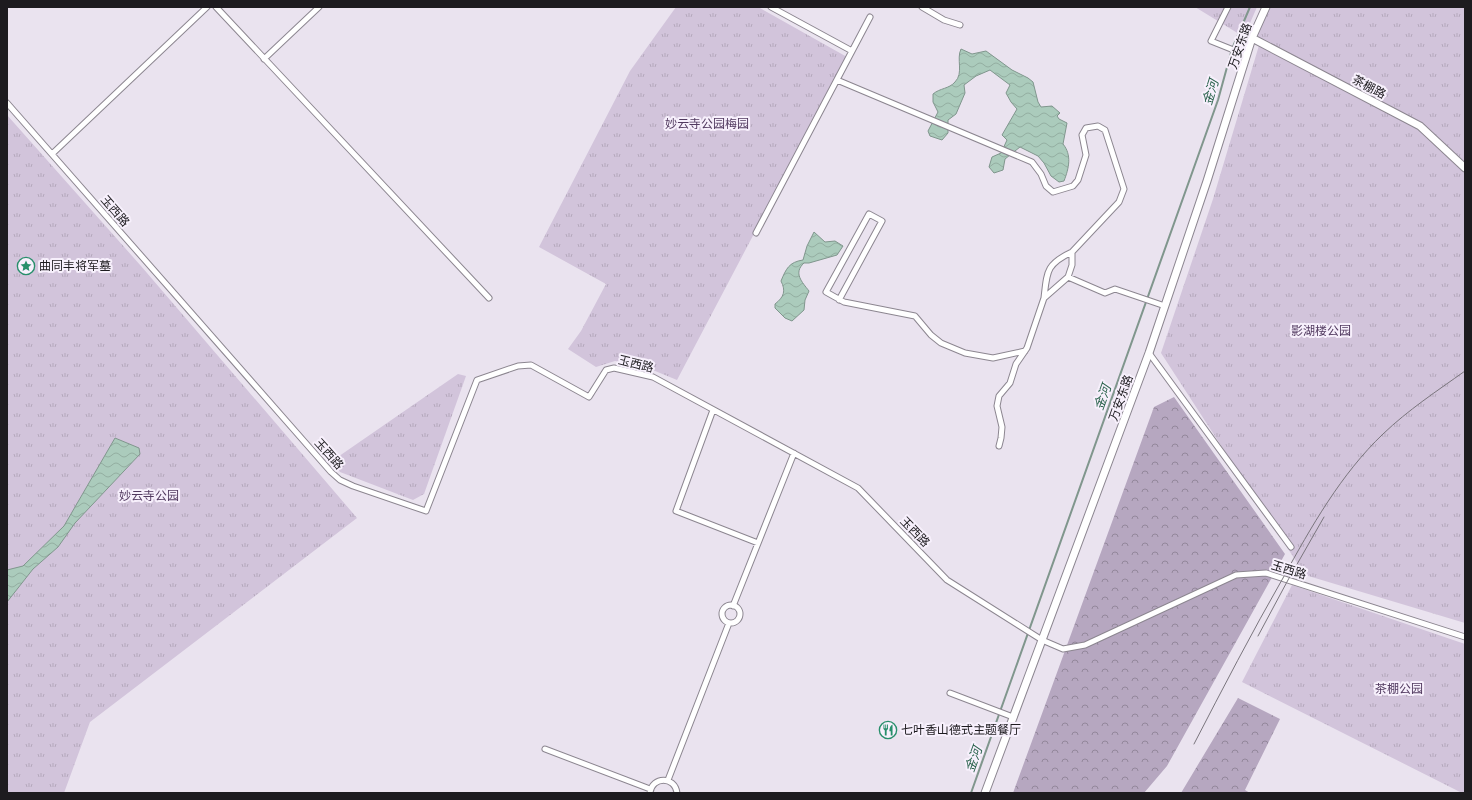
<svg xmlns="http://www.w3.org/2000/svg" width="1472" height="800" font-family="'Titillium Web','Noto Sans SC',sans-serif">
<style>
.grass{fill:url(#grass-tufts)}
.forest{fill:url(#forest-crowns)}
.water{fill:url(#water-waves);stroke:#80968d}
.lines{fill:none;stroke-linecap:round;stroke-linejoin:round}
.stream{stroke:#80968d;stroke-width:2}
.street-casing{stroke:#8c8690;stroke-width:7}
.secondary-casing{stroke:#8c8690;stroke-width:9}
.street{stroke:#fff;stroke-width:5}
.secondary{stroke:#fff;stroke-width:7}
.tram{stroke:#7a757d;stroke-width:1}
.labels{text-anchor:middle;stroke-width:4;stroke-linejoin:round;paint-order:stroke}
.street-label{font-size:12px;fill:#1d1b1f;stroke:#f7f0fc}
.park-label{font-size:12px;fill:#51395f;stroke:#f7f0fc}
.poi-label{font-size:12px;fill:#1d1b1f;stroke:#f7f0fc;text-anchor:start}
.water-label{font-size:13px;font-style:italic;fill:#2c644e;stroke:#f7f0fc}
</style>
<defs>
<pattern id="grass-tufts" width="24" height="20" patternUnits="userSpaceOnUse"><rect width="24" height="20" fill="#d2c4db"/><path d="M3 7l-1-3M5 7V3M7 7l1-3M15 17l-1-3M17 17v-4M19 17l1-3" fill="none" stroke="#b4a8bc"/></pattern>
<pattern id="forest-crowns" width="20" height="18" patternUnits="userSpaceOnUse"><rect width="20" height="18" fill="#b6a7c0"/><path d="M2 6a3 3 0 1 1 6 0M12 15a3 3 0 1 1 6 0" fill="none" stroke="#93879b"/></pattern>
<pattern id="water-waves" width="16" height="10" patternUnits="userSpaceOnUse"><rect width="16" height="10" fill="#abcbbc"/><path d="M0 5q4-4 8 0t8 0" fill="none" stroke="#93aea1"/></pattern>
</defs>
<rect width="100%" height="100%" fill="#eae3ef"/>
<path class="grass" d="M676,7H758L847,57L677,380L643,366L615,361L596,367L568,349L581,331L606,284L539,247L630,71Z
M1195,7H1257L1244,37Z
M1269,7H1465V623L1305,575L1161,353L1213,199L1260,42L1257,39V35Z
M7,115L141,266L357,518L90,722L64,793H7Z
M458,374L466,376L424,494L413,500L340,472L332,461Z
M1292,585L1465,644V793H1462L1242,682Z"/>
<path class="forest" d="M1174,397L1285,554L1167,766L1144,793H1013L1154,407Z
M1238,698L1280,719L1245,790L1250,793H1181Z"/>
<path class="water" d="M961,49L972,54L986,51L1012,70L1028,78L1033,82L1038,102L1041,107L1052,106L1060,113L1057,116L1059,119L1067,123L1063,144C1072,155 1069,168 1064,181L1059,182L1051,176L1044,163L1038,156L1020,147L1005,159L1003,170L994,173L989,167L992,157L1001,153L1007,140L1002,135L1017,109L1011,102L1006,93L1010,85L990,70L976,76L964,85L965,93L956,114L948,120V133L942,140L930,136L928,131L938,112L933,102V94C940,88 949,89 955,82C964,73 956,59 961,49Z
M814,232L825,242L835,241L843,246L837,255L809,263H804C793,273 802,282 809,291L805,300L804,310L792,321L785,318L775,308V304C784,297 786,291 781,281C786,269 789,262 803,260L807,246Z
M115,438L139,448L140,454L75,523L58,547L33,569L7,602V570L23,566L64,526Z"/>
<g class="lines">
<path class="stream" d="M971,793L1218,100L1232,49L1250,7"/>
<defs>
<path id="street" d="M216,7L489,298
M771,7L852,51
M922,7L944,20L960,25
M1228,7L1211,41L1236,51L1246,57
M264,59L319,7
M837,80L1032,162L1041,174L1046,186L1053,192L1073,186L1078,180L1086,155L1082,135L1086,128L1098,126L1105,130L1124,189L1119,202L1072,252
M7,103L331,472L340,480L353,486L426,511L477,380L518,366L531,365L589,397L606,370L614,368L653,377L858,488L947,580L1042,640L1063,649L1085,645L1236,575L1266,573L1465,637
M52,154L207,7
M756,233L870,17
M1068,277L1044,298C1047,272 1046,264 1072,252V265L1068,277L1105,293L1115,289L1165,306
M839,300L882,221L869,214L826,292L844,302L915,316L931,335L941,343L965,353L993,358L1025,351
M1149,353L1291,547
M713,410L676,511L758,543
M999,446L1001,438L1002,427L997,406L999,396L1010,383L1016,364L1027,348L1044,298
M722 614a9 9 0 1 1 18 0a9 9 0 1 1-18 0Z
M733,606L794,453
M950,693L1013,717
M545,749L650,789
M668,780L729,623
M650,793C652,776 675,776 677,793"/>
<path id="secondary" d="M1252,38L1420,126L1465,168
M985,793L1149,353L1207,181L1252,38L1266,7"/>
</defs>
<use href="#street" class="street-casing"/>
<use href="#secondary" class="secondary-casing"/>
<use href="#street" class="street"/>
<use href="#secondary" class="secondary"/>
<path class="tram" d="M1258,636L1288,580L1324,517
M1194,744C1223,688 1252,632 1283,578C1311,527 1341,474 1383,434C1408,410 1437,391 1465,371"/>
</g>
<defs>
<symbol id="sight-ring" viewBox="-11 -11 22 22"><circle r="9.5" fill="#f7f0fc" stroke="#288f6b" stroke-width="1.5"/><path d="M0-6L1.8-2.2L6-1.7L2.9 1.2L3.7 5.4L0 3.3L-3.7 5.4L-2.9 1.2L-6-1.7L-1.8-2.2Z" fill="#288f6b"/></symbol>
<symbol id="restaurant-ring" viewBox="-11 -11 22 22"><circle r="9.5" fill="#f7f0fc" stroke="#288f6b" stroke-width="1.5"/><path d="M-5-6h1v4h1v-4h1v4h1v-4h1v5L-1.5 .5V6h-2V.5L-5-1ZM5-6V6H3V1.5H1.5Q1.5-4 5-6Z" fill="#288f6b"/></symbol>
</defs>
<g fill-rule="evenodd">
<use href="#sight-ring" x="16" y="256" width="20" height="20"/>
<use href="#restaurant-ring" x="878" y="720" width="20" height="20"/>
</g>
<g class="labels">
<g class="street-label">
<text transform="translate(1240 46) rotate(-71)" y="4">万安东路</text>
<text transform="translate(1369 87) rotate(28)" y="4">茶棚路</text>
<text transform="translate(115 211) rotate(49)" y="4">玉西路</text>
<text transform="translate(636 364) rotate(14)" y="4">玉西路</text>
<text transform="translate(1121 398) rotate(-70)" y="4">万安东路</text>
<text transform="translate(329 454) rotate(48)" y="4">玉西路</text>
<text transform="translate(915 532) rotate(46)" y="4">玉西路</text>
<text transform="translate(1289 570) rotate(17)" y="4">玉西路</text>
</g>
<g class="park-label">
<text x="707" y="128">妙云寺公园梅园</text>
<text x="1321" y="335">影湖楼公园</text>
<text x="149" y="500">妙云寺公园</text>
<text x="1399" y="693">茶棚公园</text>
</g>
<g class="poi-label">
<text x="39" y="270">曲同丰将军墓</text>
<text x="901" y="734">七叶香山德式主题餐厅</text>
</g>
<g class="water-label">
<text transform="translate(1210 92) rotate(-73)" y="5">金河</text>
<text transform="translate(1102 397) rotate(-70)" y="5">金河</text>
<text transform="translate(973 759) rotate(-70)" y="5">金河</text>
</g>
</g>
<rect width="1472" height="800" fill="none" stroke="#1d1b1f" stroke-width="16"/>
</svg>
